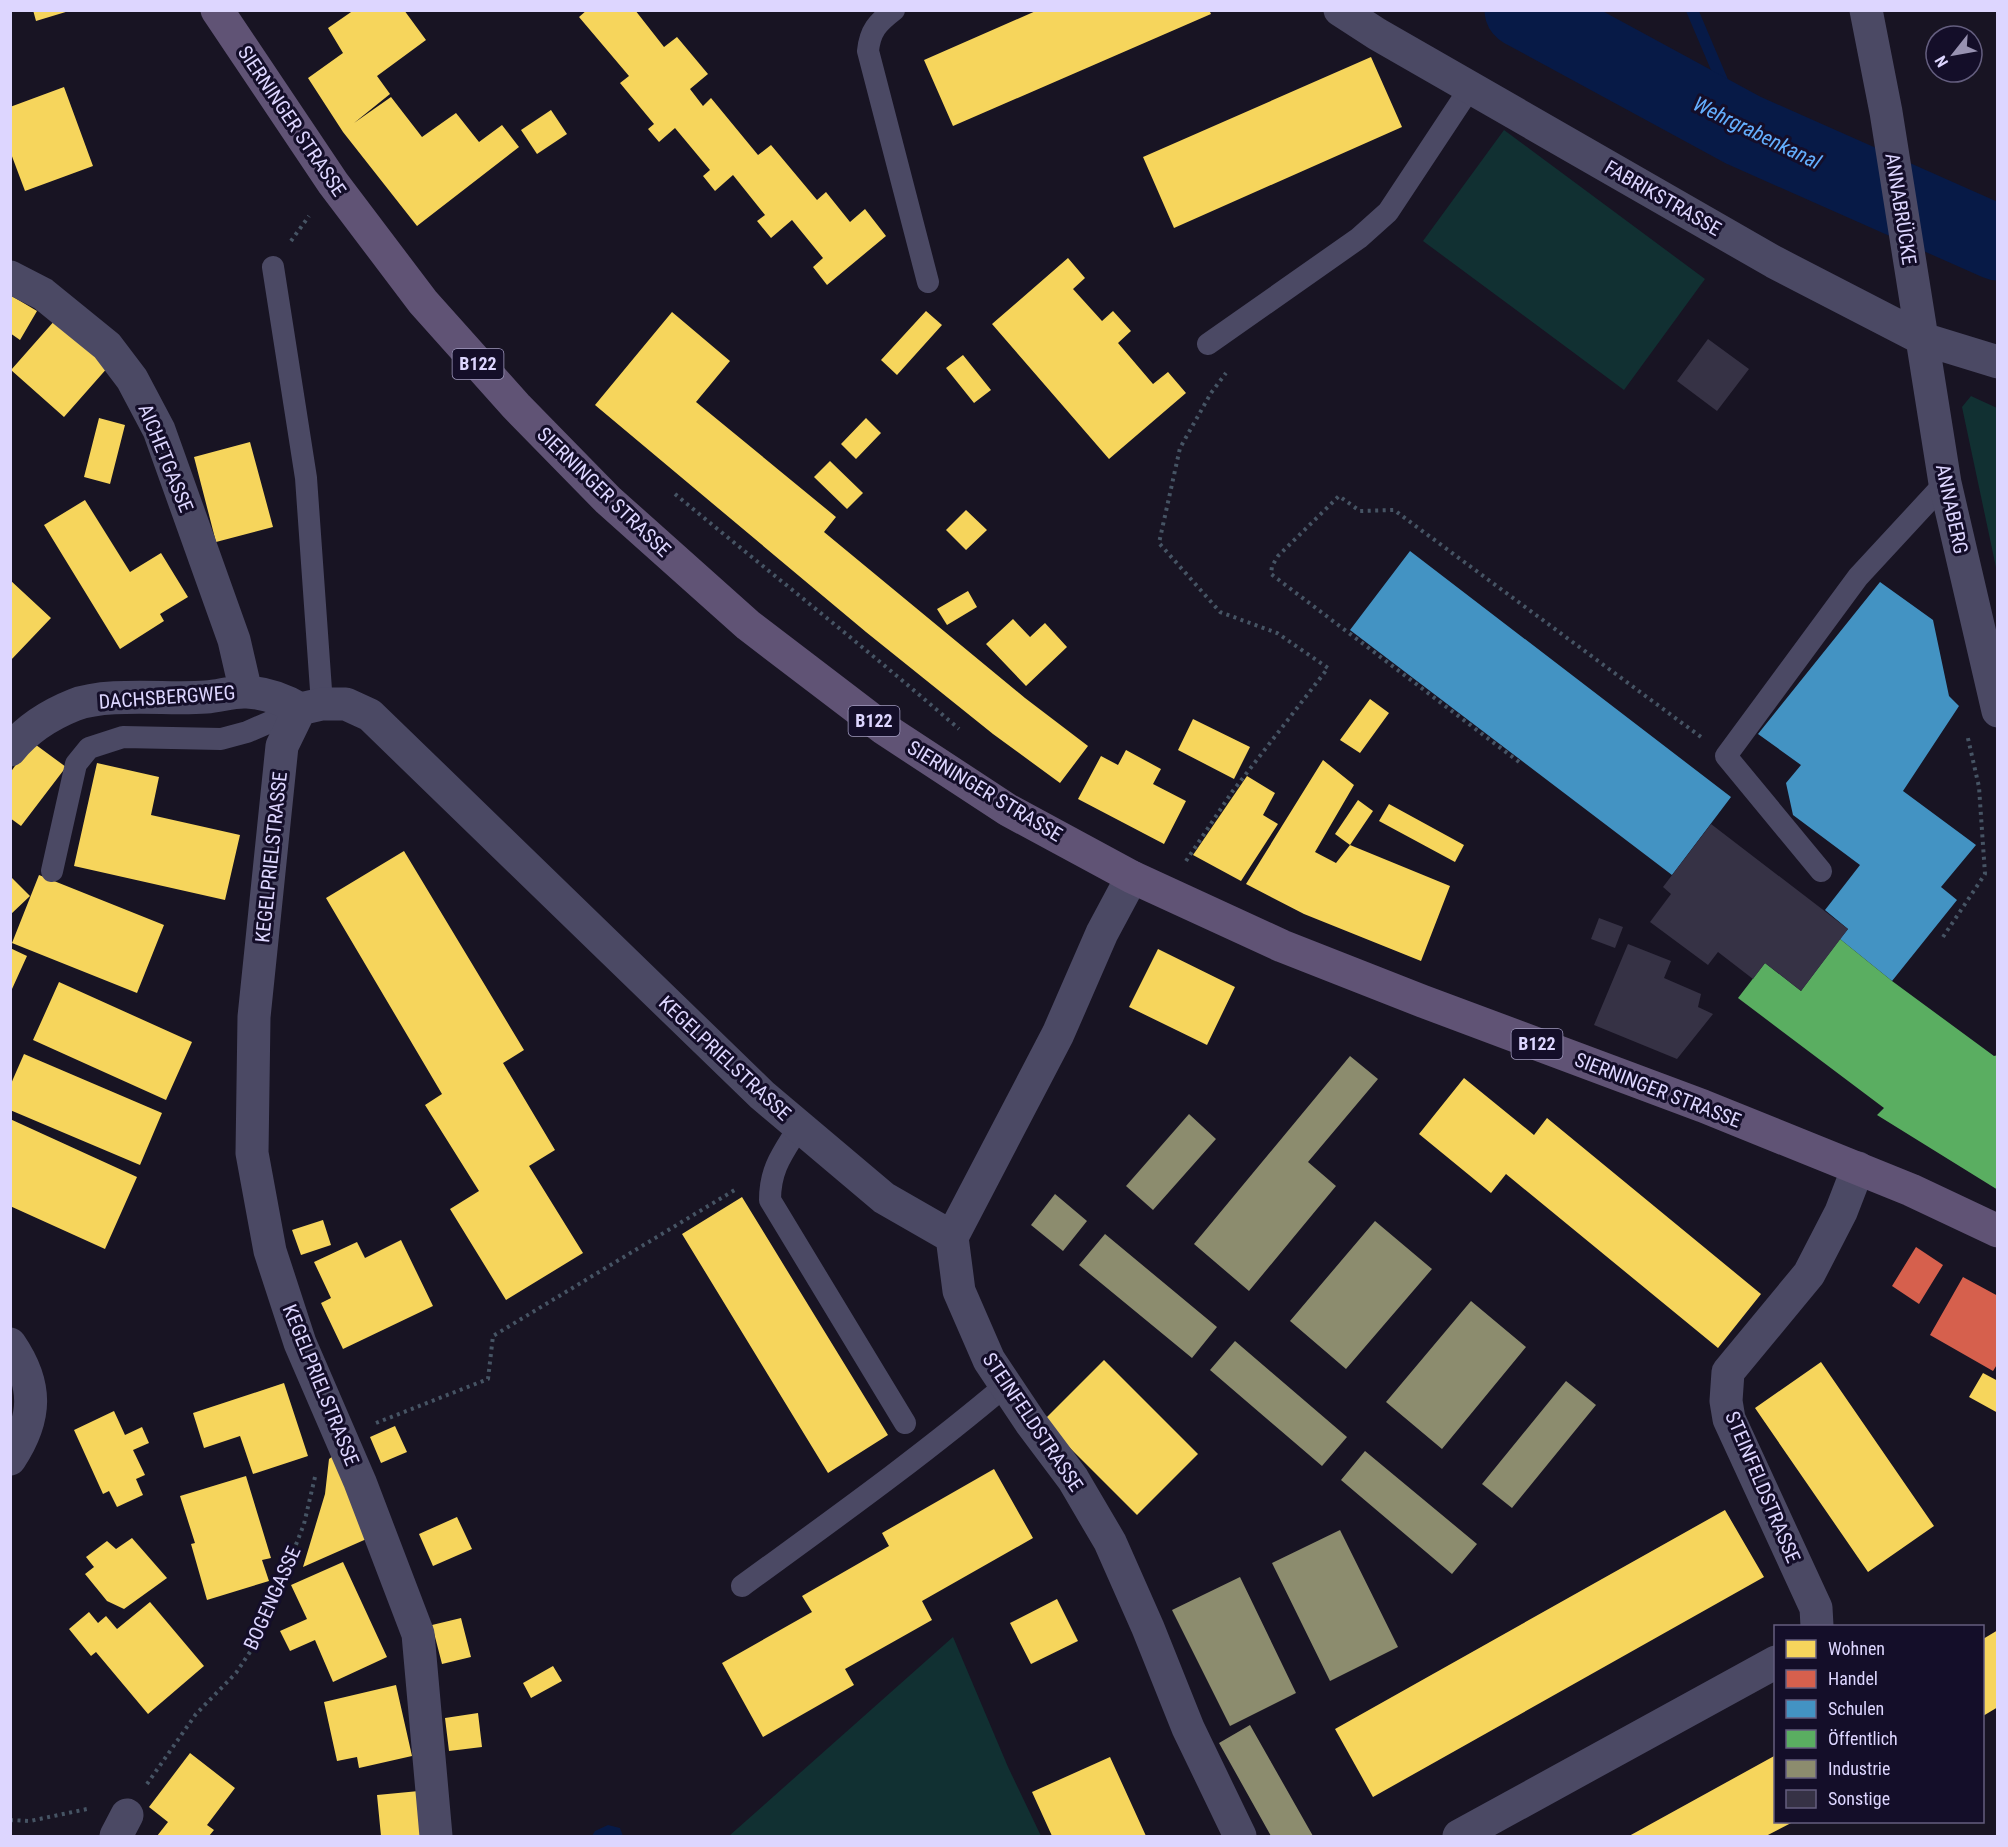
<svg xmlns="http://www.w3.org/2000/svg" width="2008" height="1847" font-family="'Roboto Condensed',sans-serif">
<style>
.green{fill:#113032}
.water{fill:#071a47}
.homes{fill:#f6d55c}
.shops{fill:#d6604d}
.schools{fill:#4393c3}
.public{fill:#5aae61}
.industry{fill:#8c8c6e}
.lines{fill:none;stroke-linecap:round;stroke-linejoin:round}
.stream{stroke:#071a47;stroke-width:12}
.river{stroke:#071a47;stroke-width:75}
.building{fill:#363245}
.path{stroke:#465464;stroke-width:4;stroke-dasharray:3 4.5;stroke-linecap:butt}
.lane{stroke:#4b4964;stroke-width:22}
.street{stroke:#4b4964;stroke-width:33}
.primary{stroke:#605375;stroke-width:33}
.labels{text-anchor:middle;stroke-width:6;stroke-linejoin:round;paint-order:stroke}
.shield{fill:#140e29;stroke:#a19abf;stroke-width:1.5}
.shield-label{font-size:18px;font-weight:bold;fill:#ddd6ff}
.street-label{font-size:20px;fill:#ddd6ff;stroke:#140e29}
.water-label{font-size:21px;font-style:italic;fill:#64afff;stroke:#140e29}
</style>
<rect width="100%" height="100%" fill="#181423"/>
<path class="green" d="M1504,130L1705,279L1624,390L1423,241Z
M1971,396L1997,408V572L1962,407Z
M953,1637L1008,1767L1041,1836H729Z"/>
<path class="water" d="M608,1825L620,1828L623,1836H592L595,1831Z"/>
<path class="homes" d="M33,10H69V11L36,21Z
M354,10H404L426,40L377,76L390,94L354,123L391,97L422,137L456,113L479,142L502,125L519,147L417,226L343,132L308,78L343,53L328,28Z
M587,10H635L664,47L677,37L708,74L690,89L703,106L711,98L758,155L771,145L817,200L826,192L850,222L865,209L886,236L827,285L813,267L823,258L792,220L771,238L757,221L765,215L733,175L715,191L703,176L710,170L675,128L659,142L648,129L654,124L620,83L629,76L579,17Z
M1038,10H1209L1211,14L953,126L924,60Z
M1371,57L1402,127L1174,228L1143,157Z
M64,87L93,166L25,191L10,151V107Z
M551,110L567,134L537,154L521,130Z
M1068,258L1085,278L1073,289L1102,321L1113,311L1131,331L1118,343L1153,384L1168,372L1186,393L1109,459L992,324Z
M10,295L37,311L20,340L10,333Z
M926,311L942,325L897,375L881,360Z
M672,312L730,361L696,402L836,517L824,532L1025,698L1088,746L1060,783L993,734L866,632L595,405Z
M56,319L109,366L64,417L11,370Z
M963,355L991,390L974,403L946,368Z
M99,418L125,425L110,484L84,477Z
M866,418L881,433L856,459L841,444Z
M250,442L273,527L216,542L194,457Z
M830,461L863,493L847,509L814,477Z
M85,500L130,572L161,553L188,597L160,614L164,621L120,649L44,525Z
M966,510L987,530L966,550L946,530Z
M10,580L51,618L10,661Z
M968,591L977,607L947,625L937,609Z
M1013,619L1030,637L1045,623L1067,647L1026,686L986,644Z
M1370,699L1389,713L1360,753L1340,740Z
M1193,719L1250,747L1234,779L1178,750Z
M32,742L66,767L21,826L10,818V773Z
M1126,750L1161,769L1153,784L1186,801L1164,844L1078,799L1101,756L1118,765Z
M1323,760L1354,785L1315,852L1336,863L1350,845L1450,886L1421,961L1304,914L1246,884Z
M97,763L159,777L151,815L240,835L225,900L74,866Z
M1247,776L1275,793L1263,815L1278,824L1241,881L1193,855Z
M1358,800L1373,811L1350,845L1335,834Z
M1389,804L1464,845L1455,862L1379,821Z
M404,851L524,1050L503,1063L555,1150L529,1166L583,1253L506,1300L450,1209L479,1191L425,1105L442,1094L326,898Z
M39,875L164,925L137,993L12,943Z
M10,876L30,896L10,915Z
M10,948L27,956L12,989L10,988Z
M1158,949L1235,987L1207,1045L1129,1007Z
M59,982L192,1042L166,1100L33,1040Z
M24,1054L162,1113L140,1165L10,1110V1086Z
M1464,1078L1534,1135L1547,1118L1761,1294L1718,1348L1506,1174L1491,1193L1419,1134Z
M10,1119L137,1177L105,1249L10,1206Z
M742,1197L888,1435L828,1473L682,1234Z
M323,1220L331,1245L301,1255L292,1230Z
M401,1240L433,1306L343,1349L321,1303L331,1298L314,1262L357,1242L365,1258Z
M1104,1360L1198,1454L1137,1515L1043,1421Z
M1821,1362L1934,1526L1868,1572L1755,1408Z
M1983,1373L1998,1381V1413L1969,1397Z
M284,1383L308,1456L253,1474L240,1436L204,1448L193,1413Z
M114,1411L125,1435L142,1427L149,1443L133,1450L145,1475L136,1479L143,1495L117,1507L109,1491L103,1494L74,1430Z
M395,1426L407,1452L381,1463L370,1437Z
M339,1452L371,1537L303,1567L325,1494L329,1459Z
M994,1469L1033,1538L922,1601L932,1620L845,1669L854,1685L763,1737L722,1663L812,1612L802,1596L889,1546L882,1533Z
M246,1476L271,1558L262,1560L269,1581L207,1600L191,1544L195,1543L180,1496Z
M1725,1510L1764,1577L1373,1797L1335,1729Z
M457,1517L472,1549L433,1566L419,1534Z
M132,1538L167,1578L124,1609L107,1601L85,1574L94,1567L86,1557L107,1541L116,1549Z
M343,1562L387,1657L333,1682L315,1640L290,1651L280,1631L307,1619L291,1585Z
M1057,1599L1078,1641L1031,1664L1010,1623Z
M150,1602L204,1666L148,1714L96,1652L91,1656L69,1629L89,1612L98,1623L106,1616L117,1629Z
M461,1618L471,1657L442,1664L432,1625Z
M1998,1630V1707L1983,1716V1639Z
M553,1666L562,1681L531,1698L523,1683Z
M396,1685L412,1756L359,1768L357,1757L337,1761L324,1702Z
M478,1713L482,1747L449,1751L445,1718Z
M190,1753L235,1788L207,1825L214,1830L209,1836H157L168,1822L149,1807Z
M1776,1755V1822H1793L1766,1836H1629Z
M1110,1757L1146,1836H1052L1032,1792Z
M419,1791L424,1836H381L377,1795Z"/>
<path class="shops" d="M1916,1247L1943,1265L1919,1304L1892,1286Z
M1963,1277L1998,1296V1363L1993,1371L1930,1335Z"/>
<path class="schools" d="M1410,551L1731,797L1672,875L1350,630Z
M1880,582L1933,620L1949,696L1959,706L1903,791L1976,845L1941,887L1957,900L1892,981L1840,939L1848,929L1825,910L1860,865L1793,815L1786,783L1801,765L1758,734Z"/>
<path class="public" d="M1840,939L1892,981L1994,1056L1998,1055V1190L1877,1115L1884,1108L1738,998L1765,963L1801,991Z"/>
<path class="industry" d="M1350,1056L1378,1079L1308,1162L1336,1186L1249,1291L1194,1244Z
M1189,1114L1216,1139L1153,1210L1126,1186Z
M1055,1194L1087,1221L1063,1251L1031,1225Z
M1375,1221L1432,1269L1346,1369L1290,1321Z
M1105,1234L1217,1327L1192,1358L1079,1265Z
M1471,1301L1526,1347L1442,1449L1386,1402Z
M1235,1341L1347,1437L1322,1466L1210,1370Z
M1566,1381L1596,1405L1512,1508L1482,1484Z
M1365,1451L1477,1544L1452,1574L1341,1480Z
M1340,1530L1398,1647L1330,1681L1272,1563Z
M1240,1577L1296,1693L1230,1726L1172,1610Z
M1250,1725L1313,1836H1271L1219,1743Z"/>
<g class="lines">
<path class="stream" d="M1692,10L1743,130"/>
<path class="river" d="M1522,10L1743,130L1998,243"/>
</g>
<path class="building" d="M1708,339L1749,369L1717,411L1677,381Z
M1711,824L1848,929L1801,991L1765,963L1753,979L1718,952L1708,965L1650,922L1671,894L1663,887Z
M1599,918L1623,927L1615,948L1591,939Z
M1628,944L1671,961L1664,978L1701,994L1698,1007L1713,1014L1677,1059L1594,1025Z"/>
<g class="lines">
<path class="path" d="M291,241L309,216
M675,494C769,572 866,648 959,729
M1519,762L1271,574L1272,566L1278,556L1339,496L1360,511L1394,510L1701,737
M1186,861L1232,792L1328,668L1277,633L1220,612L1159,543L1180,448L1211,393L1226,373
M1943,937L1985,874L1979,787L1967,734
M376,1423L488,1379L493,1336L738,1188
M147,1784L196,1714L236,1673L260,1637L304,1524L315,1477
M10,1820L30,1821L87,1809"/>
<path class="lane" d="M894,10C877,23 870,31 868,51L928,282
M273,267L306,478L322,704
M1208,344L1359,238L1388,212L1470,88
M52,871L76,764L89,748L123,737L221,739L247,732L300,709
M1821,871L1726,756L1858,577L1945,483
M799,1127C783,1153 770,1168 770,1200L905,1423
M742,1586C831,1521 921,1457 1006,1385"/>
<path class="street" d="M1340,10L1377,34L1774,262L1923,339L1998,362
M1866,10L1886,112L1945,483L1998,711
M10,277L43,294L107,346L132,379L159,430L234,640L246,692
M300,709L282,746L254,1017L252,1153L270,1251L300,1343L360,1482L418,1634L436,1836
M300,709L322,704H346L370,715L762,1095L884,1198L952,1237
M10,750C27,729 49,715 74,705C108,692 168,700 206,697C220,696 234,691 247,692C266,693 283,699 300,709
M1132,877L1102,933L1058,1034L952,1237L959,1291L989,1360L1031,1423L1073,1479L1110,1542L1148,1628L1188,1728L1240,1836
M10,1344C38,1385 37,1418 10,1459
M1817,1626L1816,1608L1729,1419L1726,1401L1728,1372L1809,1274L1841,1212L1858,1168
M116,1836L127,1815
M1459,1836L1776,1662"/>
<path class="primary" d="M217,10L333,183L423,302L516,406L608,500L748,625L883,728L1008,810L1132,877L1282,946L1422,1001L1703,1106L1911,1190L1998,1231"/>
</g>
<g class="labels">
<g class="shield">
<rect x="452.5" y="349" width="51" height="30" rx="4.5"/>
<rect x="848.5" y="706" width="51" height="30" rx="4.5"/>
<rect x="1511.5" y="1029" width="51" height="30" rx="4.5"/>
</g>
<g class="shield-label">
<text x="478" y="370">B122</text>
<text x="874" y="727">B122</text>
<text x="1537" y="1050">B122</text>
</g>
<g class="street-label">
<text transform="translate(292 121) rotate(56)" y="7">SIERNINGER STRASSE</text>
<text transform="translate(1663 198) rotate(30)" y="7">FABRIKSTRASSE</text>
<text transform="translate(1901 209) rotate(81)" y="7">ANNABRÜCKE</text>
<text transform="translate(166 458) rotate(68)" y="7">AICHETGASSE</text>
<text transform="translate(604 492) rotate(44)" y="7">SIERNINGER STRASSE</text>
<text transform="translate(1952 509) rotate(78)" y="7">ANNABERG</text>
<text transform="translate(167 697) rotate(-4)" y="7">DACHSBERGWEG</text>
<text transform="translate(985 791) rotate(31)" y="7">SIERNINGER STRASSE</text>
<text transform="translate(271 857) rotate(-84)" y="7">KEGELPRIELSTRASSE</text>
<text transform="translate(725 1058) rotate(43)" y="7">KEGELPRIELSTRASSE</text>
<text transform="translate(1658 1090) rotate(21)" y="7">SIERNINGER STRASSE</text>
<text transform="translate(321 1385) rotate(68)" y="7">KEGELPRIELSTRASSE</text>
<text transform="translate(1033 1422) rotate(56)" y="7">STEINFELDSTRASSE</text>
<text transform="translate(1763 1487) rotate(67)" y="7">STEINFELDSTRASSE</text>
<text transform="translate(272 1598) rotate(-66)" y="7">BOGENGASSE</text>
</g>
<g class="water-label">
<text transform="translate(1757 133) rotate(26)" y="7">Wehrgrabenkanal</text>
</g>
</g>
<rect width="2008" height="1847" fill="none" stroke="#ddd6ff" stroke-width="24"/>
<rect x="1774" y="1625" width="210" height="198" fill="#140e29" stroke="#645e7f" stroke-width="1.5"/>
<rect x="1786" y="1640" width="30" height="18" fill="#f6d55c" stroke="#645e7f" stroke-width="1.5"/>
<text x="1828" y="1655" font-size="18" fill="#ddd6ff">Wohnen</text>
<rect x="1786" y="1670" width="30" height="18" fill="#d6604d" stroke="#645e7f" stroke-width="1.5"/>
<text x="1828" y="1685" font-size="18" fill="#ddd6ff">Handel</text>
<rect x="1786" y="1700" width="30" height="18" fill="#4393c3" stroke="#645e7f" stroke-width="1.5"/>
<text x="1828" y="1715" font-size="18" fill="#ddd6ff">Schulen</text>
<rect x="1786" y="1730" width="30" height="18" fill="#5aae61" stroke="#645e7f" stroke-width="1.5"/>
<text x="1828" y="1745" font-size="18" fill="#ddd6ff">Öffentlich</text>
<rect x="1786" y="1760" width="30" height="18" fill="#8c8c6e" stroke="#645e7f" stroke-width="1.5"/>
<text x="1828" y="1775" font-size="18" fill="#ddd6ff">Industrie</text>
<rect x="1786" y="1790" width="30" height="18" fill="#363245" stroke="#645e7f" stroke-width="1.5"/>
<text x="1828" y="1805" font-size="18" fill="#ddd6ff">Sonstige</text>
<g transform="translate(1954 54) rotate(239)"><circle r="28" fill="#140e29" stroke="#645e7f" stroke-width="1.5"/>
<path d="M0-4.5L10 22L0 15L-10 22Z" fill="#9892b2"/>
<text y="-9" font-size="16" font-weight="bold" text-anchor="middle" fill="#ddd6ff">N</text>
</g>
</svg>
